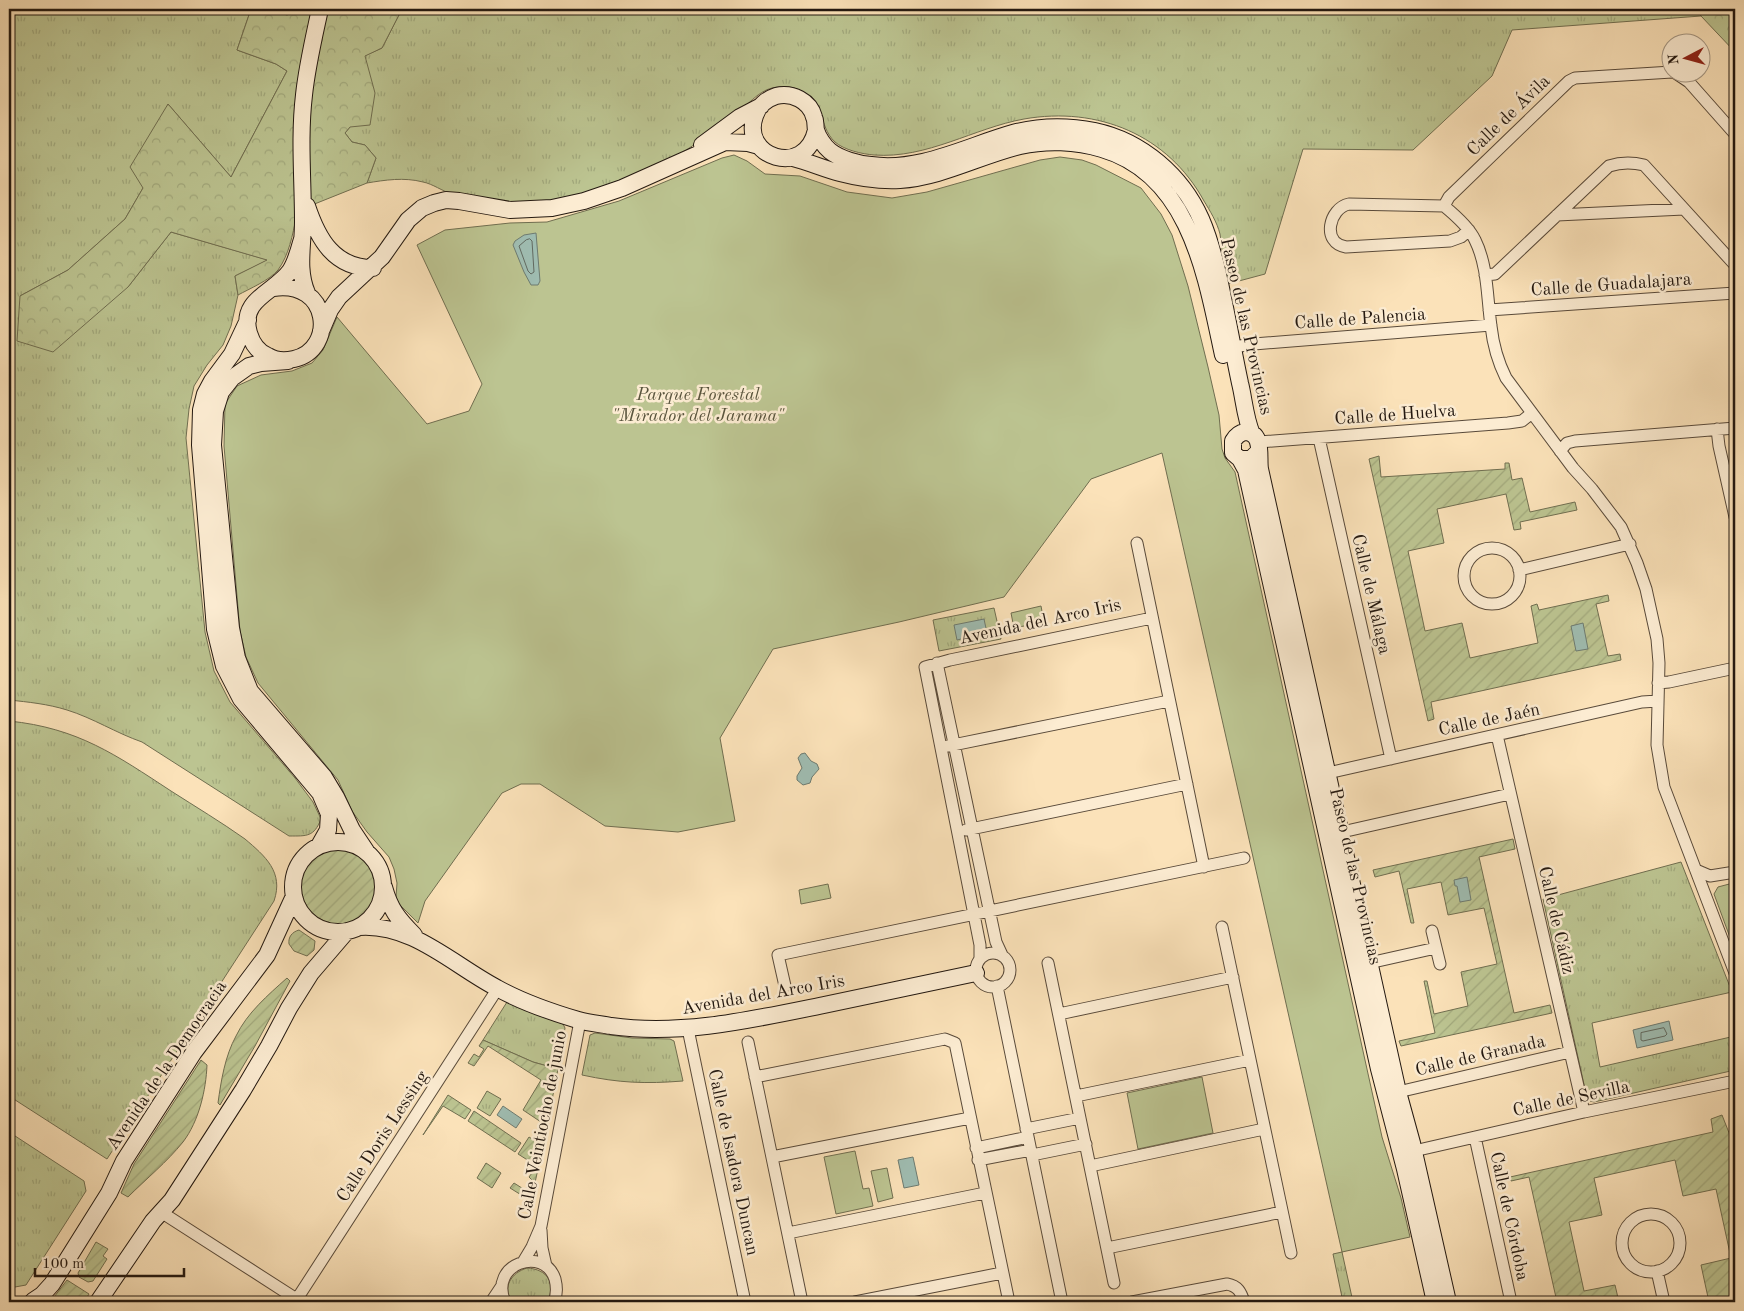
<svg xmlns="http://www.w3.org/2000/svg" width="1744" height="1311" font-family="'Old Standard TT',serif">
<style>
.grass{fill:url(#grass-tufts);stroke:#706e50}
.forest{fill:url(#forest-crowns);stroke:#706e50}
.park{fill:#bcc491;stroke:#706e50}
.garden{fill:url(#garden-furrows);stroke:#706e50}
.water{fill:#9fbdb2;stroke:#6d7b71}
.lines{fill:none;stroke-linecap:round;stroke-linejoin:round}
.shore{stroke:#616a61;stroke-width:1}
.street-casing{stroke:#594a3a;stroke-width:13}
.secondary-casing{stroke:#231810;stroke-width:18}
.street{stroke:#fcecd2;stroke-width:11}
.secondary{stroke:#fcecd2;stroke-width:16}
.labels{text-anchor:middle;stroke-width:5;stroke-linejoin:round;paint-order:stroke}
.street-label{font-size:18px;fill:#231810;stroke:#fcecd2}
.park-label{font-size:18px;font-style:italic;fill:#59543d;stroke:#fcecd2}
</style>
<defs>
<pattern id="grass-tufts" width="24" height="20" patternUnits="userSpaceOnUse" patternTransform="scale(1.25)"><rect width="24" height="20" fill="#bcc491"/><path d="M3 7l-1-3M5 7V3M7 7l1-3M15 17l-1-3M17 17v-4M19 17l1-3" fill="none" stroke="#a1a87c"/></pattern>
<pattern id="forest-crowns" width="20" height="18" patternUnits="userSpaceOnUse" patternTransform="scale(1.25)"><rect width="20" height="18" fill="#bcc491"/><path d="M2 6a3 3 0 1 1 6 0M12 15a3 3 0 1 1 6 0" fill="none" stroke="#a1a87c"/></pattern>
<pattern id="garden-furrows" width="10" height="10" patternUnits="userSpaceOnUse" patternTransform="scale(1.25)"><rect width="10" height="10" fill="#bcc491"/><path d="M-1 1l2-2M0 10L10 0M9 11l2-2" fill="none" stroke="#a1a87c"/></pattern>
</defs>
<rect width="100%" height="100%" fill="#fbe2b9"/>
<filter id="stains"><feTurbulence type="fractalNoise" baseFrequency=".004" numOctaves="4"/><feColorMatrix values="0 0 0 0 .2 0 0 0 0 .09 0 0 0 0 .02 0 0 0 .5 -.17"/></filter>
<radialGradient id="worn" r=".72"><stop offset=".6" stop-color="#630" stop-opacity="0"/><stop offset="1" stop-color="#630" stop-opacity=".3"/></radialGradient>
<path class="grass" d="M9,9H251L237,50L276,64L287,71L231,177L168,104L143,188L125,219L68,270L20,296L128,287L171,232L268,260L235,276L238,295L231,326L223,345L207,365L194,386L189,409L186,438L205,632L214,671L230,702L295,778L313,802L321,819C314,837 307,836 289,836L142,742C116,733 93,718 67,710C48,704 28,702 9,700Z
M402,9H1698L1701,16L1512,30L1492,76L1413,150L1303,149L1265,274L1224,285C1223,269 1223,250 1220,234C1217,222 1210,211 1204,201C1168,135 1098,106 1024,119C974,128 927,159 874,155C862,154 844,150 835,142C817,125 827,100 797,89C789,86 781,86 772,88C758,91 746,107 735,115C717,129 699,142 680,154C655,169 626,178 599,188C587,192 576,197 564,199C528,208 488,204 452,194C442,191 433,184 423,182C404,177 385,180 367,183L376,158L365,145L352,142L345,133L350,127L364,56L382,48Z
M994,608L1001,639L939,651L933,620Z
M9,721C78,728 116,755 171,791C196,807 221,822 245,839C265,856 284,872 274,901L107,1159L9,1096Z
M1681,862L1732,992L1592,1023L1600,1067L1735,1036V1070L1594,1102L1590,1101L1587,1098L1543,899Z
M507,1002L563,1024L565,1028L558,1069L533,1062L483,1040Z
M595,1033L632,1038L670,1039L674,1041L683,1081C645,1084 619,1083 582,1075L590,1035Z
M487,1091L501,1099L490,1116L477,1108Z
M9,1132L84,1181L86,1191L26,1285L15,1287L9,1283Z
M1342,1252L1353,1302H1343L1333,1254Z
M527,1268C547,1269 557,1283 547,1302H512C502,1287 511,1273 527,1268Z"/>
<path class="forest" d="M251,9H267L287,15L300,9H402L382,48L365,56L375,93L370,125L350,127L345,133L352,142L365,145L376,158L367,183L312,205L296,217C293,234 289,255 278,270C270,280 249,289 238,295L235,276L267,260L171,232L128,287L53,352L17,341L20,296L68,270L125,219L143,188L130,167L168,104L231,177L287,71L276,64L237,50Z
M1698,9H1735V52L1701,16Z"/>
<path class="park" d="M734,155L747,161L765,174L800,176L847,192L892,198L927,192L1040,160L1060,157L1082,160L1096,165L1141,188L1161,214L1172,235L1188,286L1208,367L1219,415L1222,449L1225,458L1235,472L1382,1137L1401,1198L1410,1237L1342,1252L1162,453L1091,479L1004,597L899,622L773,649L720,738L735,821L678,832L605,826L540,784H521L502,793L425,901L418,923L399,904L396,897L397,883L394,869L389,857L367,832L352,811L338,780L258,683L246,657L240,631L224,446L225,404L237,386L261,375L292,371L312,363L323,350L337,317L427,424L469,411L482,384L417,245L445,230L510,223L547,222L619,201L722,158Z
M1041,606L1044,622L1014,628L1011,613Z
M1733,883L1735,886V951L1714,894L1718,887Z
M828,884L831,898L801,904L799,890Z
M1202,1077L1213,1133L1138,1149L1127,1093Z
M855,1151L863,1189L869,1188L873,1206L836,1214L824,1157Z
M887,1168L893,1198L878,1202L871,1171Z"/>
<path class="garden" d="M1379,456L1381,477L1505,469V463H1509L1512,480L1522,478L1530,512L1575,502L1577,510L1520,522L1521,529L1514,530L1506,494L1437,509L1444,543L1408,551L1425,631L1462,623L1470,658L1538,643L1531,606L1537,604L1539,610L1608,595L1609,601L1596,604L1608,656L1620,654L1621,660L1431,702L1434,719L1428,721L1369,459Z
M1513,839L1515,849L1479,857L1514,1013L1550,1005L1552,1013L1401,1046L1399,1041L1435,1033L1424,981H1427L1434,1014L1468,1006L1461,972L1497,964L1484,908L1448,915L1441,882L1407,889L1414,923H1411L1399,871L1375,877L1373,870Z
M301 886a38 38 0 1 1 76 0a38 38 0 1 1-76 0Z
M299,930L315,941L314,950L307,956L294,951L289,944C288,937 292,932 299,930Z
M287,978L290,981L255,1046L220,1105L218,1103C221,1081 225,1056 236,1036C247,1013 268,995 287,978Z
M483,1040L533,1062L558,1069L547,1126L523,1110L541,1080L488,1046L474,1066L468,1063L474,1054L479,1057L484,1049L479,1046Z
M201,1060L207,1065C206,1090 199,1121 183,1142C167,1162 146,1179 128,1197L121,1193L134,1164Z
M448,1095L471,1110L465,1119L443,1106L423,1135Z
M474,1111L521,1143L515,1152L468,1121Z
M1722,1115L1735,1148V1299L1720,1302H1709L1701,1265L1731,1258L1716,1189L1683,1196L1675,1160L1594,1178L1602,1215L1569,1222L1584,1291L1615,1285L1619,1302H1557L1529,1177L1511,1181L1510,1177L1713,1132L1711,1119Z
M529,1137L543,1146L531,1201L510,1188L514,1183L525,1190L532,1180L529,1177L537,1166L518,1154Z
M486,1163L501,1173L492,1188L477,1178Z
M96,1242L108,1249L103,1256L107,1259L93,1281L88,1282L79,1277L78,1273Z
M67,1280L89,1294L84,1302H62L54,1297Z"/>
<path class="water" d="M536,233L540,281L538,285H531L524,272L513,245L515,241L524,235Z
M984,619L987,633L957,640L954,625Z
M1583,623L1588,649L1576,651L1571,626Z
M805,753L811,761L817,764L819,769L812,777L810,783L803,785L797,780V776L802,768L798,758L801,754Z
M1467,877L1471,900L1460,902L1457,886H1455L1454,880Z
M1669,1021L1673,1040L1637,1048L1633,1030Z
M503,1106L522,1119L516,1128L497,1115Z
M913,1157L919,1185L904,1188L898,1160Z"/>
<g class="lines">
<path class="shore" d="M530,239L532,241L534,272L531,274L528,271L519,246L526,240Z
M1664,1028L1667,1034L1665,1036L1643,1041L1641,1040V1033Z"/>
<defs>
<path id="street" d="M1674,72L1689,82L1735,134
M1444,206C1455,215 1469,227 1475,240C1488,266 1487,298 1491,326C1493,344 1498,362 1506,378L1573,468L1592,489L1621,527L1637,563L1646,589L1657,639L1659,663L1657,745L1664,787L1735,973
M1444,206L1349,204C1329,208 1321,243 1346,247L1450,241L1461,237L1469,230
M1444,206L1449,197L1569,81L1575,78L1672,72
M1557,215L1684,209
M1485,275L1495,274L1609,166C1621,162 1632,162 1644,165L1735,265
M1489,310L1735,293
M1233,347L1254,344L1491,325
M1717,429L1719,446L1735,517
M1319,438L1391,759
M1259,442L1508,423L1522,421L1532,413
M1560,451L1567,443L1575,441L1735,428
M1137,543L1204,867
M1464 576a28 28 0 1 1 56 0a28 28 0 1 1-56 0Z
M1519,570L1630,544
M937,663L996,942L1002,955
M1658,683L1669,682L1735,668
M1497,735L1584,1112
M948,746L1169,701
M1328,773L1642,702L1658,701
M966,830L1187,784
M1342,832L1510,794
M1696,870L1710,876L1735,872
M1222,927L1291,1253
M1432,931L1440,964
M976 970a17 17 0 1 1 34 0a17 17 0 1 1-34 0Z
M980,957V945L925,667L950,660L1152,618
M1048,963L1114,1283
M1369,963L1436,948
M785,986L778,955L1244,858
M997,986L1062,1302
M1059,1014L1233,977
M688,1029L745,1302
M748,1042L802,1302
M755,1077L945,1039L955,1043L1009,1302
M1398,1092L1570,1052
M1076,1096L1250,1060
M1026,1129L1080,1118
M1475,1137L1511,1302
M976,1148L1028,1137
M1414,1151L1584,1112L1735,1081
M1032,1155L1086,1144
M772,1157L970,1118
M978,1160L1031,1150
M1090,1166L1264,1129
M161,1212L301,1302
M1622 1243a29 29 0 1 1 58 0a29 29 0 1 1-58 0Z
M541,1230L542,1248L546,1266
M788,1233L985,1193
M1107,1248L1282,1212
M523,1262L532,1247L541,1226L580,1021
M1657,1271L1664,1302
M295,1302L498,988
M491,1302L501,1287
M505,1302C488,1264 544,1245 555,1279C557,1287 557,1295 554,1302
M855,1302L1002,1273
M1132,1302L1227,1284C1238,1286 1241,1292 1244,1302"/>
<path id="secondary" d="M816,130C805,179 740,157 755,116C758,106 767,99 776,96C792,92 810,101 814,117C816,121 815,125 816,130C818,137 824,146 830,151C840,159 858,164 871,165C920,172 967,146 1013,133C1039,126 1069,126 1095,131C1142,141 1182,176 1201,219C1212,244 1218,272 1223,298C1229,326 1234,355 1240,383C1244,399 1245,418 1252,434
M702,145L740,117L761,106
M793,158C809,162 824,169 840,173C859,178 881,181 900,180C942,177 979,156 1020,146C1046,140 1076,141 1102,149C1191,175 1206,277 1223,355
M307,206C318,239 334,268 373,268
M273,288C330,279 337,349 294,359C285,361 276,361 268,356C258,352 252,343 249,333C239,299 274,293 290,271C296,262 299,250 302,239
M307,293C297,270 303,246 303,222C303,179 299,137 304,95C307,66 314,37 320,9
M248,320L232,354L212,381L205,394L201,410L200,445L215,629L224,666L241,699L320,793L329,814L328,830L319,846
M321,331L330,310L339,297L382,257L408,220L422,208L434,203L446,200L459,201L510,210L552,208L584,201L622,188L725,142L748,143L759,146
M288,361L261,363L249,366L232,378L221,392L215,411L213,445L231,628L237,658L250,691L324,777L336,797L352,830L366,851
M1258,452L1251,459H1240L1233,453V441C1236,436 1239,433 1245,432C1264,432 1258,457 1260,469L1398,1092L1412,1143L1448,1302
M1240,459L1246,470L1379,1069L1405,1169L1435,1302
M293 887a45 45 0 1 1 90 0a45 45 0 1 1-90 0Z
M384,887C390,909 398,919 414,935
M359,927C412,923 453,965 497,988C522,1002 551,1012 578,1020C589,1023 600,1024 611,1026C683,1036 754,1019 824,1005C875,994 925,984 976,973
M33,1301L42,1295L52,1284L109,1193L124,1161L160,1105L194,1052L267,955L294,896
M98,1302L153,1221L172,1200L243,1090L269,1046L289,1008L311,973L347,931"/>
</defs>
<use href="#street" class="street-casing"/>
<use href="#secondary" class="secondary-casing"/>
<use href="#street" class="street"/>
<use href="#secondary" class="secondary"/>
</g>
<g class="labels">
<g class="street-label">
<text transform="translate(1508 115) rotate(-44)" y="6">Calle de Ávila</text>
<text transform="translate(1611 284) rotate(-4)" y="6">Calle de Guadalajara</text>
<text transform="translate(1360 318) rotate(-4)" y="6">Calle de Palencia</text>
<text transform="translate(1247 326) rotate(77)" y="6">Paseo de las Provincias</text>
<text transform="translate(1395 414) rotate(-4)" y="6">Calle de Huelva</text>
<text transform="translate(1372 594) rotate(77)" y="6">Calle de Málaga</text>
<text transform="translate(1040 621) rotate(-12)" y="6">Avenida del Arco Iris</text>
<text transform="translate(1489 719) rotate(-12)" y="6">Calle de Jaén</text>
<text transform="translate(1356 876) rotate(77)" y="6">Paseo de las Provincias</text>
<text transform="translate(1557 920) rotate(77)" y="6">Calle de Cádiz</text>
<text transform="translate(763 994) rotate(-10)" y="6">Avenida del Arco Iris</text>
<text transform="translate(1480 1055) rotate(-13)" y="6">Calle de Granada</text>
<text transform="translate(166 1065) rotate(-56)" y="6">Avenida de la Democracia</text>
<text transform="translate(1571 1098) rotate(-12)" y="6">Calle de Sevilla</text>
<text transform="translate(542 1125) rotate(-79)" y="6">Calle Veintiocho de junio</text>
<text transform="translate(382 1136) rotate(-57)" y="6">Calle Doris Lessing</text>
<text transform="translate(734 1162) rotate(78)" y="6">Calle de Isadora Duncan</text>
<text transform="translate(1510 1216) rotate(78)" y="6">Calle de Córdoba</text>
</g>
<g class="park-label">
<text x="698" y="400">Parque Forestal<tspan x="698" dy="21">"Mirador del Jarama"</tspan></text>
</g>
</g>
<rect width="1744" height="1311" fill="none" stroke="#fbe2b9" stroke-width="30"/>
<rect x="10" y="10" width="1724" height="1291" fill="none" stroke="#231810" stroke-width="2.5"/>
<rect x="15" y="15" width="1714" height="1281" fill="none" stroke="#231810"/>
<g transform="translate(1686 58) rotate(264)"><circle r="24" fill="#fcecd2" stroke="#a59784"/>
<path d="M0-4L9 19L0 12L-9 19Z" fill="#8f2418"/>
<text y="-8" font-size="14" font-weight="bold" text-anchor="middle" fill="#231810">N</text>
</g>
<path d="M35 1268v8h149v-8" fill="none" stroke="#231810" stroke-width="2.5"/>
<text x="42" y="1268" font-size="15" fill="#231810" stroke="#fcecd2" stroke-width="4" paint-order="stroke">100 m</text>
<rect width="100%" height="100%" filter="url(#stains)"/>
<rect width="100%" height="100%" fill="url(#worn)"/>
</svg>
